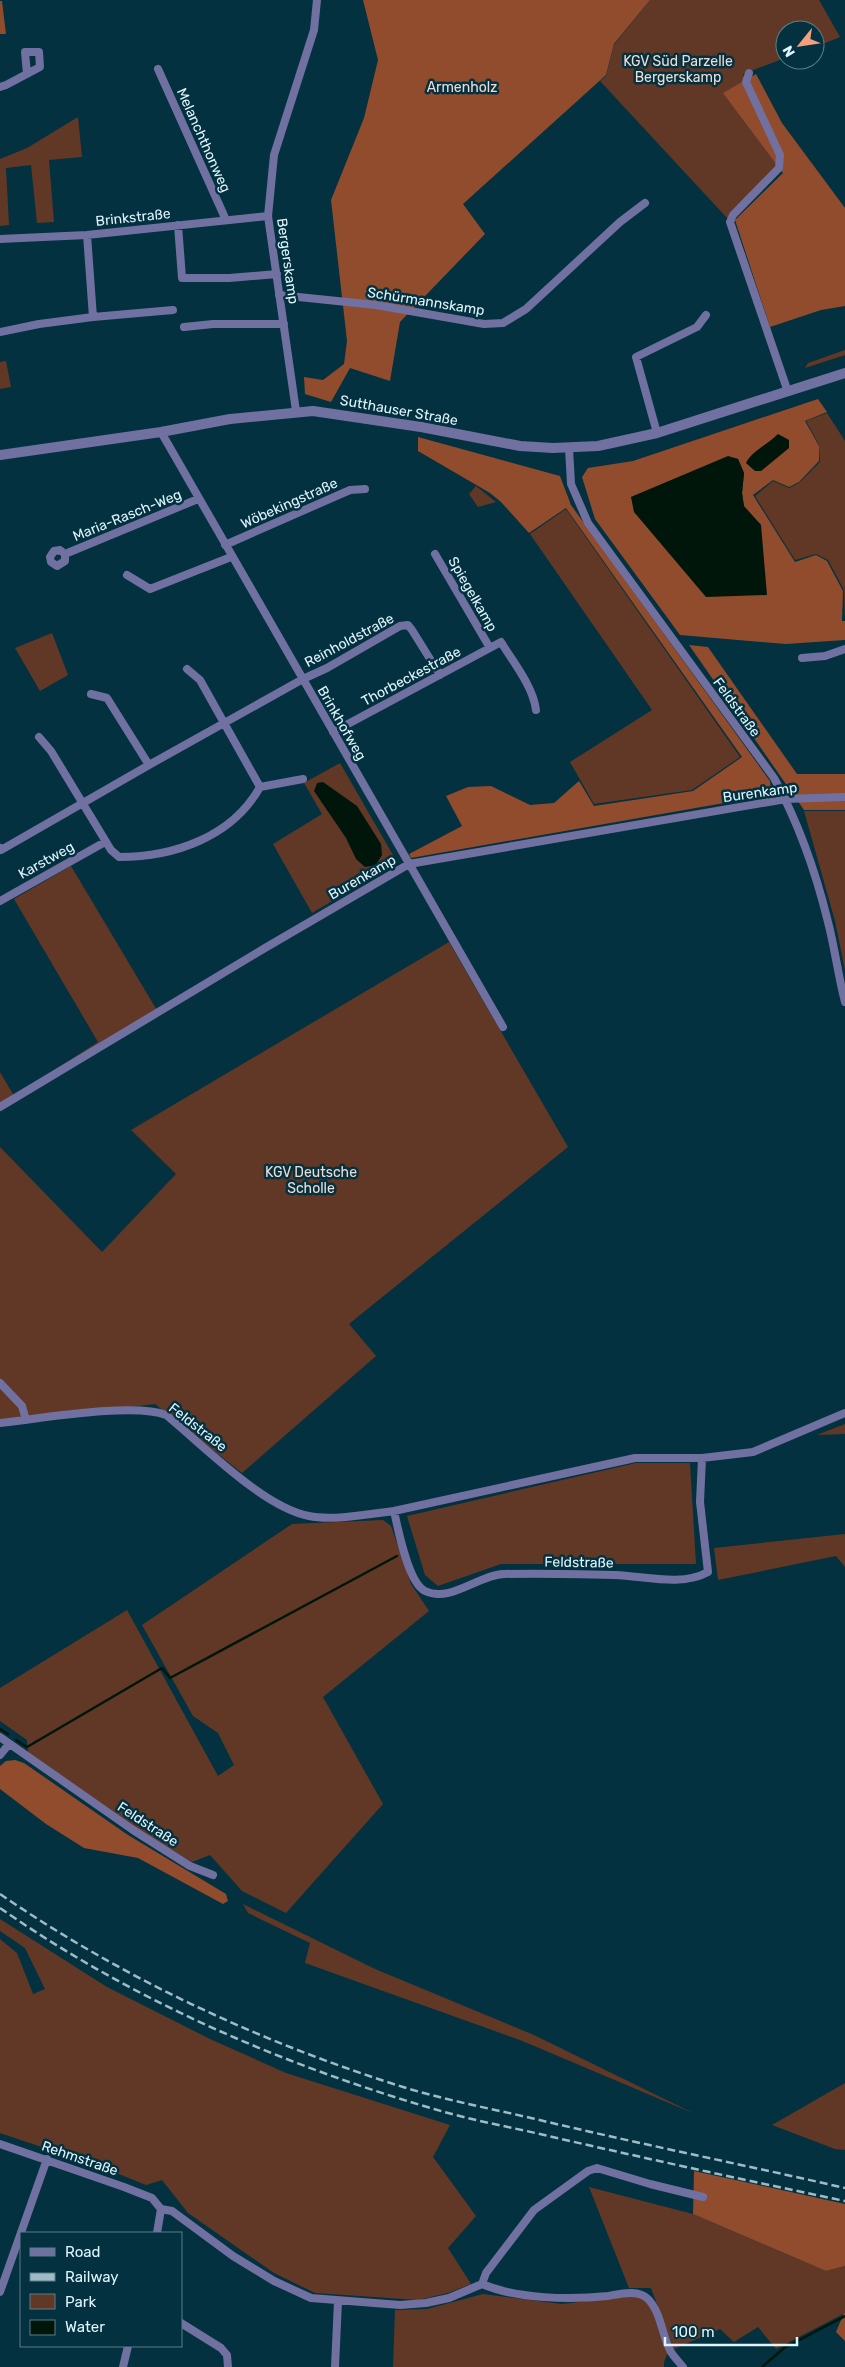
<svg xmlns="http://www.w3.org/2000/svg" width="845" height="2367" font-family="Rubik,sans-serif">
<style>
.green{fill:#613826}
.forest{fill:#914b2d;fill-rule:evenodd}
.water{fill:#00160b}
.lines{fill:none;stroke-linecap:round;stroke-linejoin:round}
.stream{stroke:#00160b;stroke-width:2.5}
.minor{stroke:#7071a1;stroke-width:8}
.tertiary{stroke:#7071a1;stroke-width:10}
.rail{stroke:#9fbcc6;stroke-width:2.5;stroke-dasharray:8 4;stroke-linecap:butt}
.labels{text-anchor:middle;stroke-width:5;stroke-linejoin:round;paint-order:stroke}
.park-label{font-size:14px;fill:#f1dcd3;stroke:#03313f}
.street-label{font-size:14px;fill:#dff5fe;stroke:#03313f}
</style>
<rect width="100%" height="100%" fill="#03313f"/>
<path class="green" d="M650,0H819L840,37L815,47V30H785V58L743,74L779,168L728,219L600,81L606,76L614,45Z
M78,117L82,157L49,160L54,222L37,223L31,165L6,168L9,225L0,226V159L27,148Z
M845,350V355L805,368L808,363Z
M6,361L11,387L0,389V362Z
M827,413L845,441V620L844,590L828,560L816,554L795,560L755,496L773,481L789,488L799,483L820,462L819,445L806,421Z
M476,486L496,502L478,507L469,494Z
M566,509L740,757L692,790L594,804L570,762L652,710L530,534Z
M52,633L68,675L40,691L15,648Z
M340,763L397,862L312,913L273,844L322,814L304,783Z
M845,811V970L835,921L804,811Z
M71,866L158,1012L0,1108V1072L14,1096L98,1042L14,899Z
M449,942L568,1147L349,1324L376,1356L242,1473L155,1404L0,1423V1147L102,1252L176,1174L131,1130Z
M845,1424V1434L817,1435Z
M636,1463H690L696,1564H501L438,1586L425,1575L407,1516Z
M383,1520L391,1526L411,1584L429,1611L323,1697L383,1804L286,1913L242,1891L210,1855L192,1862L134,1827L28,1752L27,1740L0,1721V1688L127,1610L218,1776L234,1765L218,1733L193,1716L142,1625L292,1524Z
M845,1534V1567L836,1556L718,1580L714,1548Z
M243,1904L375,1969L534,2035L695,2114L520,2040L305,1963L310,1943L248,1913Z
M0,1919L107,1987L210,2039L286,2073L450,2125L433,2157L476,2216L448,2248L471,2284L448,2293L418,2300L315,2293L274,2273L188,2213L162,2180L146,2185L104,2168L0,2133V1939L17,1953L33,1994L45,1989L25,1948L0,1931Z
M845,2083V2150L835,2149L772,2125Z
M589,2187L693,2214L826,2271L845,2266V2313L776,2349L758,2327L734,2342L720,2329L674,2349L651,2288H629Z
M483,2294L562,2304L630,2296L643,2299L651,2307L668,2352L664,2362V2367H393L395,2310L427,2309Z"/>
<path class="forest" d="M363,0H650L614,44L606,75L463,204L485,234L400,322L390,381L350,368L331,402L305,394L304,377L323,380L344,364L347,341L331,200L364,118L378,60Z
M0,1H2L6,34H0Z
M756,74L782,123L845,208V306L821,310L770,327L735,220L783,173L723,93Z
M818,399L827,412L805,421L819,446V461L799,482L789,487L773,480L753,495L795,562L816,555L827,561L843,591L842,621H845V640L786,644L680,635L595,519L582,477L588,468L633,461ZM728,457L738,459L744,473L742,493L744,507L761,525L631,497Z
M418,437L560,476L571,505L770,781L771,790L764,796L411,858L409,854L462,826L446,796L468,787L491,786L530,805L554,803L579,781L594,806L693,791L742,757L566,508L529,533L501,502L490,493L418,451Z
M689,645L708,647L797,774H845V810H804Z
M15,1760L24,1763L128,1835L226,1894L228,1901L223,1904L138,1858L84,1848L46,1824L0,1789V1766L6,1761Z
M694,2171L845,2204V2266L826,2271L693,2214Z
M844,2313H845V2341L836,2332Z"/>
<path class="water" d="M778,434L789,440V448L761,471H755L746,463C752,451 767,445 778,434Z
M728,456L738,459L744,473L742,493L744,506L761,525L767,595L706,597L634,512L631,497Z
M323,782L357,806L381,844L382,855L376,865L365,867L356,859L346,838L314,791L317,783Z"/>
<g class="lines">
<path class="stream" d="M0,1729L8,1734
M16,1740L27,1747L162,1668L170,1678L397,1556
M762,2367L784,2348L845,2316"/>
<path class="minor" d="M158,69L226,220
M749,73L746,82L780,155L779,168L733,215L730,222L788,392
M0,87L6,85L40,67L39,52H25L27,74
M178,225L182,278H229L277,274
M0,239L87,235L268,216
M279,295L376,305L484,324L503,323L526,309L620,222L645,203
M93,317L173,310
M184,327L213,324H284
M0,332L39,324L93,317L87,235
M296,411L268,216L274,155L314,30L317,0
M161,432L503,1027
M657,433L636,357L697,327L706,315
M569,448L571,484L588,523L774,778C798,822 816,873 828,922C835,949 838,975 845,1002
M225,545L350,490L365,489
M65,554V561L57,566L51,562L50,557L54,551L60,550L65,554L198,499
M435,554L490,648
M127,575L150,589L231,557
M802,658L825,656L845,649
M187,669L200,680L260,787
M333,732L501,642C513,662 533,686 536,710
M39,737L51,751L111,850L119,857C174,857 232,837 260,787L303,779
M149,765L303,679L327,668L400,626L408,625L412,630L440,675
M0,848L1,850L149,765L107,698L91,694
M0,901L105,842
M0,1107L265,948L409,864L786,799L845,797
M0,1383L22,1406L26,1420
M0,1423C38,1419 134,1402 166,1415C204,1446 263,1507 309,1516C332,1521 370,1514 394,1511L635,1458H702L753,1452L845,1413
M394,1511C398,1529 408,1583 425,1591C451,1603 478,1575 504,1574C541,1573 578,1574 615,1575C645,1576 681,1587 708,1572L700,1502L702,1458
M0,1737L133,1830L190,1866L213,1875
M0,1755L9,1744
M0,2144L124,2187L152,2198L161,2209
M161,2209L172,2211L233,2256L274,2281L311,2298L400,2305L426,2303L449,2298L482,2284C517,2299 570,2300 608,2296C620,2294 638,2289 648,2299C661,2312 662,2336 671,2352C674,2357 679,2362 683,2367
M157,2233L161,2209
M482,2284L486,2273L534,2210L588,2171L597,2168L650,2184L703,2197
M0,2292L47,2159
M181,2323L221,2348L227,2355L228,2367
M123,2367L128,2346
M335,2367L338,2301"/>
<path class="tertiary" d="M0,455L161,432L230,419L313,411L421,427L520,446L553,448L598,446L657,433L845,373"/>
<path class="rail" d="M0,1894C124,1979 260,2042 403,2087C445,2100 488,2108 531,2118C635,2143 740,2164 845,2188
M0,1908C132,2000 280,2064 434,2109C474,2121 516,2128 557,2138C653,2160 749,2181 845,2201"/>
</g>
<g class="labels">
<g class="park-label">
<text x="678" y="66">KGV Süd Parzelle<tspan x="678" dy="16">Bergerskamp</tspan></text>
<text x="462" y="92">Armenholz</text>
<text x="311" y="1177">KGV Deutsche<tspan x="311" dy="16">Scholle</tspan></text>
</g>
<g class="street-label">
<text transform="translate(204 140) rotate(66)" y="5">Melanchthonweg</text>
<text transform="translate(133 217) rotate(-6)" y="5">Brinkstraße</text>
<text transform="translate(288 261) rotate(82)" y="5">Bergerskamp</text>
<text transform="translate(426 301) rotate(9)" y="5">Schürmannskamp</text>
<text transform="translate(399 410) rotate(10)" y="5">Sutthauser Straße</text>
<text transform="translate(289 503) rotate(-24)" y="5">Wöbekingstraße</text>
<text transform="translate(127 515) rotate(-22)" y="5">Maria-Rasch-Weg</text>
<text transform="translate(473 594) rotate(60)" y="5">Spiegelkamp</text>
<text transform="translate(349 640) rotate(-28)" y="5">Reinholdstraße</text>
<text transform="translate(411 676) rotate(-28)" y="5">Thorbeckestraße</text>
<text transform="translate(737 707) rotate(54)" y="5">Feldstraße</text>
<text transform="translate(342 723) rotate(60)" y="5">Brinkhofweg</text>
<text transform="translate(760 792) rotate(-8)" y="5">Burenkamp</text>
<text transform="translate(46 860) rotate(-29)" y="5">Karstweg</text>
<text transform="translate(362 877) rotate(-30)" y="5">Burenkamp</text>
<text transform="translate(198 1427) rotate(38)" y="5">Feldstraße</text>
<text transform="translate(579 1562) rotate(1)" y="5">Feldstraße</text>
<text transform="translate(148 1824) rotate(33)" y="5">Feldstraße</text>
<text transform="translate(80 2158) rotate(19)" y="5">Rehmstraße</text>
</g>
</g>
<rect x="20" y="2232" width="162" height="115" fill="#03313f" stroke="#5b7f8b"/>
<rect x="30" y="2248" width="25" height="8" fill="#7071a1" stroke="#5b7f8b"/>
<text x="65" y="2257" font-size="15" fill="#dff5fe">Road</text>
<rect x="30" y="2273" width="25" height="8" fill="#9fbcc6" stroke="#5b7f8b"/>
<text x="65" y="2282" font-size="15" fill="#dff5fe">Railway</text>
<rect x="30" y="2294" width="25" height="15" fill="#613826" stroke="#5b7f8b"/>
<text x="65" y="2307" font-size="15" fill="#dff5fe">Park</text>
<rect x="30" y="2320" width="25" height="15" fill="#00160b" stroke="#5b7f8b"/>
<text x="65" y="2332" font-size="15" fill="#dff5fe">Water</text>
<g transform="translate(800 45) rotate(240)"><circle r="24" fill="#03313f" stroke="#5b7f8b"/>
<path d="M0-4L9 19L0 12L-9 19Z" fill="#f2a07f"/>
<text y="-8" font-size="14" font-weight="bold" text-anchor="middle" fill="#dff5fe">N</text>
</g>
<path d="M665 2337v8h132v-8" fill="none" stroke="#dff5fe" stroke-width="2.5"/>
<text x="672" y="2337" font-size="15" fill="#dff5fe" stroke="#03313f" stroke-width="4" paint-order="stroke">100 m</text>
</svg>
